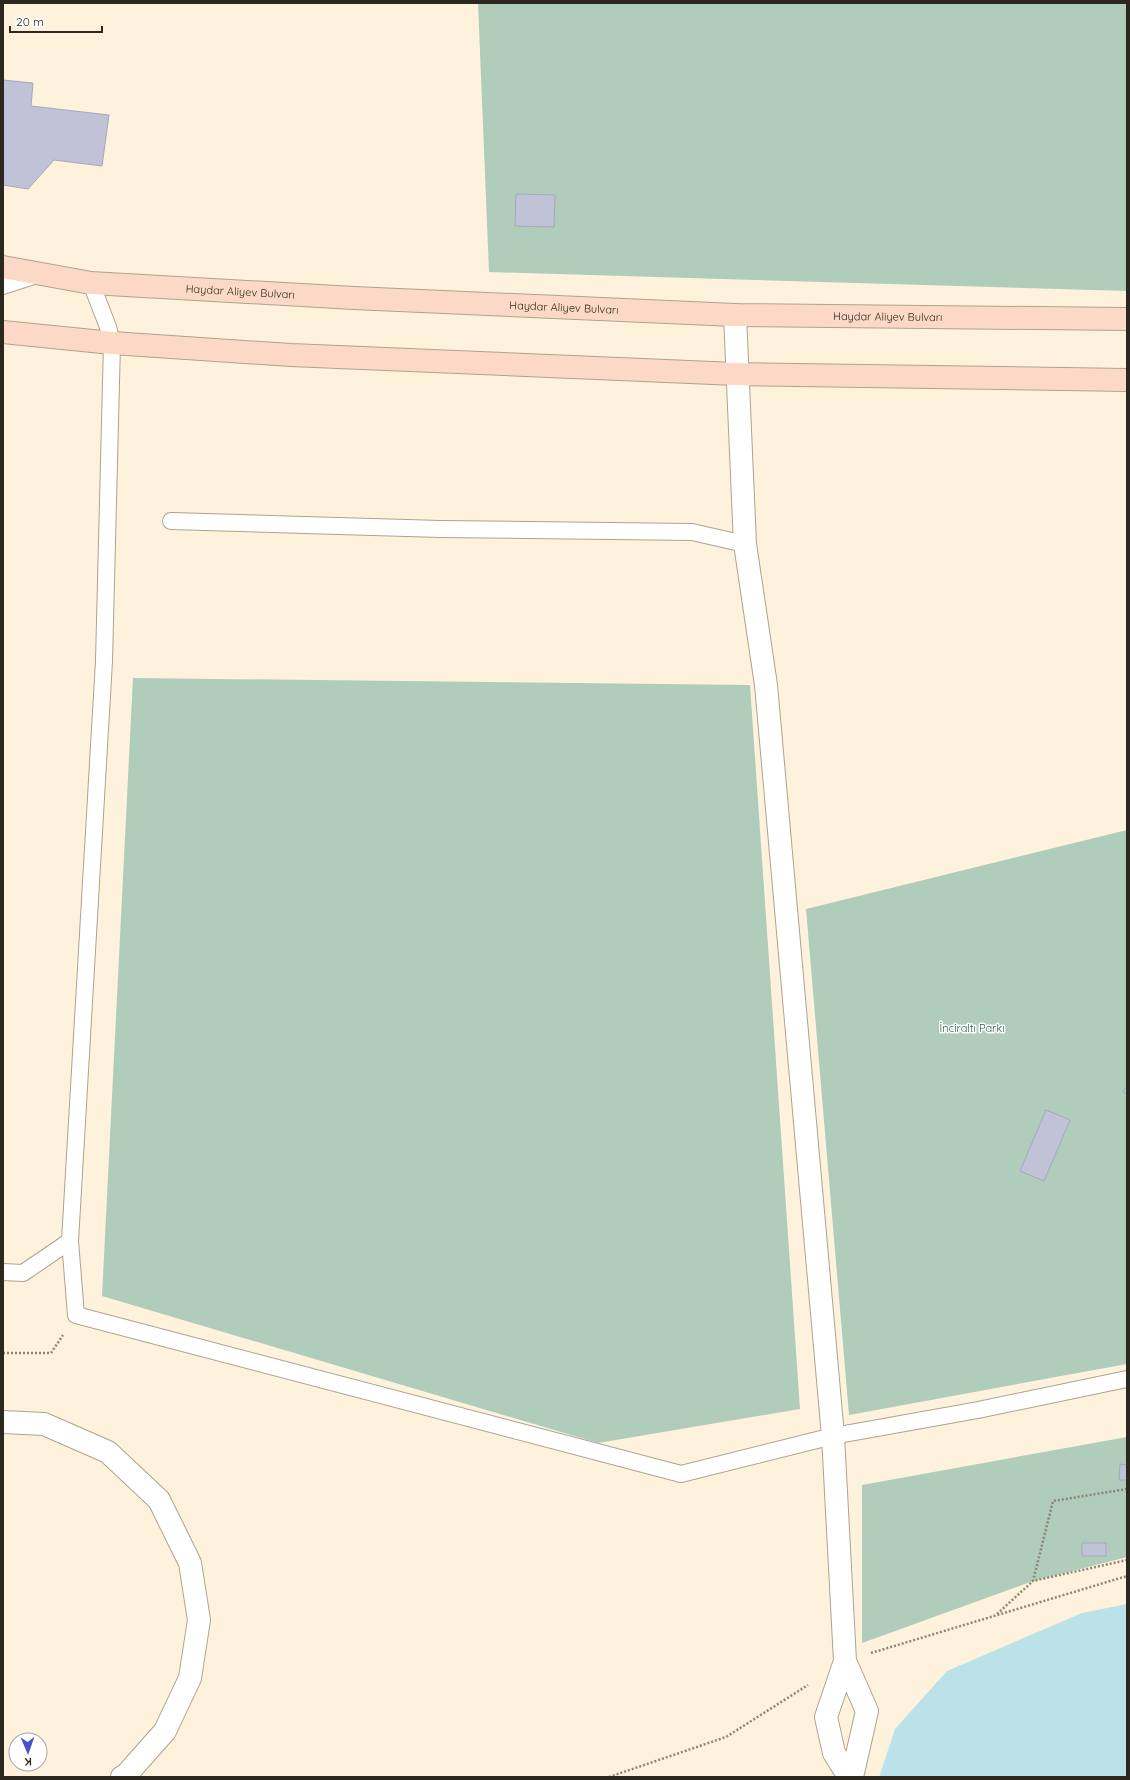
<svg xmlns="http://www.w3.org/2000/svg" width="1130" height="1780" font-family="Quicksand,sans-serif">
<style>
.green{fill:#b0ccbb}
.water{fill:#bae2e8}
.building{fill:#c0c2d8;stroke:#a6a8be}
.lines{fill:none;stroke-linecap:round;stroke-linejoin:round}
.service-casing{stroke:#aea38f;stroke-width:18}
.pedestrian-casing{stroke:#aea38f;stroke-width:24}
.minor-casing{stroke:#aea38f;stroke-width:24}
.secondary-casing{stroke:#aea38f;stroke-width:24}
.path{stroke:#8d8576;stroke-width:2.5;stroke-dasharray:2 2;stroke-linecap:butt}
.service{stroke:#fff;stroke-width:16}
.pedestrian{stroke:#fff;stroke-width:22}
.minor{stroke:#fff;stroke-width:22}
.secondary{stroke:#fcd9c6;stroke-width:22}
.labels{text-anchor:middle;stroke-width:3;stroke-linejoin:round;paint-order:stroke}
.street-label{font-size:11px;fill:#2c271f;stroke:#fff}
.park-label{font-size:11px;fill:#2c5f44;stroke:#fff}
</style>
<rect width="100%" height="100%" fill="#fef2dc"/>
<path class="green" d="M478,3H1127V291L489,272Z
M133,678L750,685L800,1409L598,1443L102,1296Z
M1127,830V1364L849,1415L806,909Z
M1127,1437V1557L1033,1581L862,1643V1485Z"/>
<path class="water" d="M1127,1604V1777H879L895,1729L947,1671L1082,1613Z"/>
<path class="building" d="M3,80L33,83L31,106L109,115L102,166L54,160L28,189L3,185Z
M516,194L555,195L554,227L515,226Z
M1127,1086V1094L1123,1092Z
M1046,1110L1070,1120L1044,1181L1020,1171Z
M1120,1464L1127,1465V1480H1119Z
M1082,1543H1106V1556H1082Z"/>
<g class="lines">
<defs>
<path id="service" d="M3,286L37,275
M171,521L440,529L692,532L745,544
M70,1241L104,661L112,343L108,327L91,283
M3,1272L23,1273L70,1241L76,1315L681,1474L833,1436L978,1410L1127,1379"/>
<path id="pedestrian" d="M3,1422L44,1424L108,1452L159,1500L190,1563L199,1620L190,1678L165,1731L126,1775L122,1777"/>
<path id="minor" d="M735,315L745,544L766,685L833,1436L845,1661L867,1711L852,1777
M845,1661L826,1717L834,1753L849,1777"/>
<g id="secondary">
<path id="s1" d="M3,267L91,283L354,298L735,315L1127,319"/>
<path d="M3,332L112,343L291,355L736,374L1127,380"/>
</g>
</defs>
<use href="#service" class="service-casing"/>
<use href="#pedestrian" class="pedestrian-casing"/>
<use href="#minor" class="minor-casing"/>
<use href="#secondary" class="secondary-casing"/>
<path class="path" d="M3,1353H51L63,1335
M1127,1489L1053,1501L1033,1581L1127,1560
M997,1614L1033,1581
M871,1653L1127,1576
M609,1777L726,1737L808,1685"/>
<use href="#service" class="service"/>
<use href="#pedestrian" class="pedestrian"/>
<use href="#minor" class="minor"/>
<use href="#secondary" class="secondary"/>
</g>
<g class="labels">
<g class="street-label">
<text dy="4" stroke="none"><textPath href="#s1" startOffset="239">Haydar Aliyev Bulvarı</textPath></text>
<text dy="4" stroke="none"><textPath href="#s1" startOffset="563">Haydar Aliyev Bulvarı</textPath></text>
<text dy="4" stroke="none"><textPath href="#s1" startOffset="887">Haydar Aliyev Bulvarı</textPath></text>
</g>
<g class="park-label">
<text x="972" y="1032">İnciraltı Parkı</text>
</g>
</g>
<rect width="1130" height="1780" fill="none" stroke="#2c271f" stroke-width="8"/>
<g transform="translate(28 1752) rotate(178)"><circle r="19" fill="#ffffff" stroke="#aba9a5"/>
<path d="M0-3L7 15L0 10L-7 15Z" fill="#4653c8"/>
<text y="-6" font-size="11" font-weight="bold" text-anchor="middle" fill="#2c271f">K</text>
</g>
<path d="M10 26v6h92v-6" fill="none" stroke="#2c271f" stroke-width="2"/>
<text x="16" y="26" font-size="12" fill="#2c271f" stroke="#ffffff" stroke-width="3" paint-order="stroke">20 m</text>
</svg>
